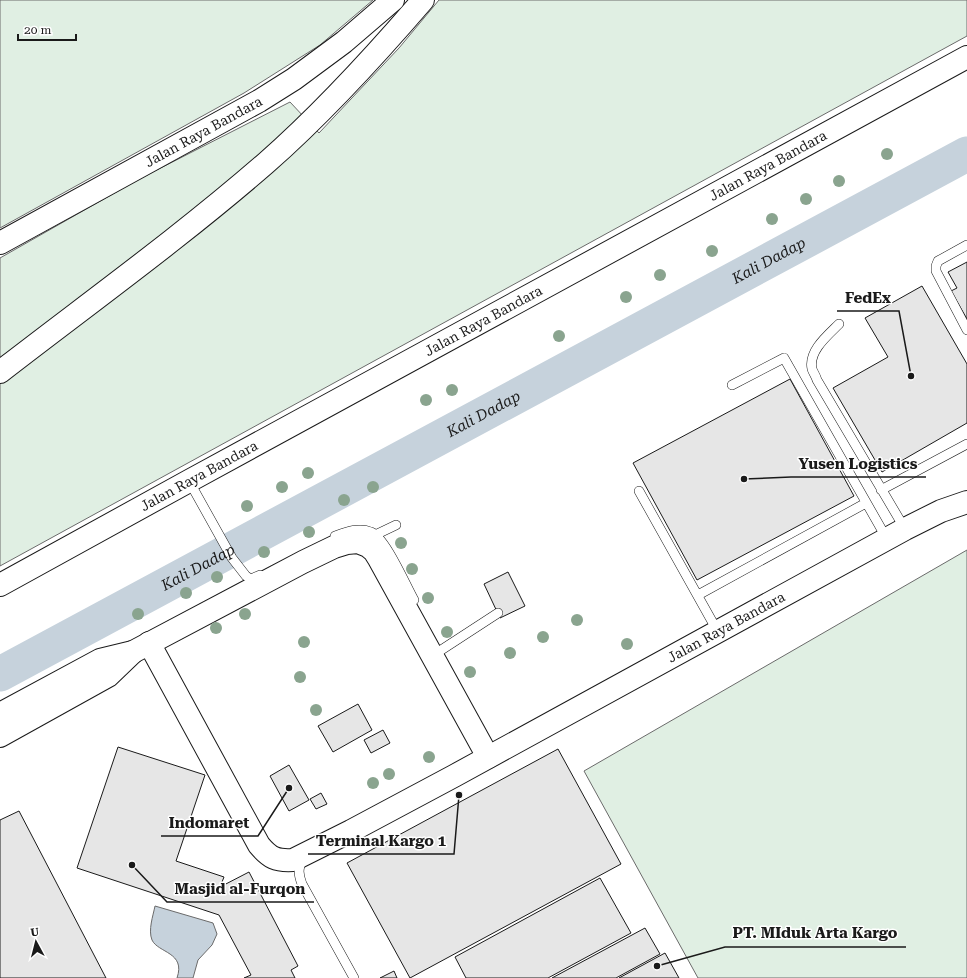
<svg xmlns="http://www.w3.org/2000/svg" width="967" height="978" font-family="'Roboto Serif',serif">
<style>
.green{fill:#e0efe3;stroke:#6a6a6a}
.water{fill:#c6d2dc;stroke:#6a6a6a}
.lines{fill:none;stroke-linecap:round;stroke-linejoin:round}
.river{stroke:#c6d2dc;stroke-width:35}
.building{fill:#e6e6e6;stroke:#1a1a1a}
.lane-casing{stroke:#1a1a1a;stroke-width:10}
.secondary-casing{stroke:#1a1a1a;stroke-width:24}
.primary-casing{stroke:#1a1a1a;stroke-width:24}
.lane{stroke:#fff;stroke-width:9}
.secondary{stroke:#fff;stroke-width:22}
.primary{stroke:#fff;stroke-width:22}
.tree{fill:#8aa48f}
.labels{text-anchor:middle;stroke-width:3;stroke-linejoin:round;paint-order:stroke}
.street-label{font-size:14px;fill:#1a1a1a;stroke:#fff}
.water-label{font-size:15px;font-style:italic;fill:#1a1a1a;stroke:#fff}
.leader{fill:none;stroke:#1a1a1a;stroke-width:1.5}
.callout-dot{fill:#1a1a1a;stroke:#fff;stroke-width:1.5}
.callout-label{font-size:15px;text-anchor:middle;font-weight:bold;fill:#1a1a1a;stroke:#fff;stroke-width:3;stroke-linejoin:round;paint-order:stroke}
</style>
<rect width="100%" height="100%" fill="#fff"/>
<path class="green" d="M0,0H373L320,45L244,93L0,228Z
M439,0H967V36L0,566V258L139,179L290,102L319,133L399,48Z
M967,550V978H698L584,771Z"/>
<path class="water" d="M155,906L213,923L217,934L212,945L198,960L193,978H177C186,952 158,953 152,940C148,930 153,916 155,906Z"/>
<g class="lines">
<path class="river" id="s1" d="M0,674L967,154"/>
</g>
<path class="building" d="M967,262V319L951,291L957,288L948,272Z
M922,286L967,364V423L882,472L833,388L888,357L865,318Z
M790,379L854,496L697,580L633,463Z
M508,572L525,606L500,618L484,584Z
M358,704L372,730L333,752L318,726Z
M383,730L390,743L371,753L364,740Z
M118,747L205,775L176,861L224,877L220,887L249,872L298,966L291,970L295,978H244L251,975L219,915L77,868Z
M558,749L621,864L410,978L347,863Z
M289,765L309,800L289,811L270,776Z
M321,793L327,804L316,809L310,799Z
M19,811L106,978H0V820Z
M600,878L631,933L548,978H466L455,957Z
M645,928L660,954L616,978H552Z
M665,953L679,978H619Z
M394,971L397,978H380Z"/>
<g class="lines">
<defs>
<path id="lane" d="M967,245L938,261L936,266V271L967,330
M839,324C828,335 808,351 812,369C813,372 816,376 817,380L905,529
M732,385L784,358L887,539
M189,481L232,558L246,576L251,579L260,575
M881,490L967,444
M639,491L718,632
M335,536C346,532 359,527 371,532C385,537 406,586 414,600
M373,536L396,525
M698,595L866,503
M432,656L498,613
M303,858C298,868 298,874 302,884L354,978"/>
<g id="secondary">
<path id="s2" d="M0,243L259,101L294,79L344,42L393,0"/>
<path d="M0,372C89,303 181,237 266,163C323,113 374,57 423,0"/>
<path id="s3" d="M149,643L259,845C270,858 276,861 293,860L351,831L454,776L905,529L941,511L967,502"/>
<path d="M0,714L100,660L133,652L303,562L334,547L347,543L358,542L368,546L374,551L379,559L488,757"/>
<path d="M0,736L108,676L133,652"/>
</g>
<g id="primary">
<path id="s4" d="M0,585L189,481L967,57"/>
</g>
</defs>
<use href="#lane" class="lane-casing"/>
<use href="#secondary" class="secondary-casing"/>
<use href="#primary" class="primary-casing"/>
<use href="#lane" class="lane"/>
<use href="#secondary" class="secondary"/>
<use href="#primary" class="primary"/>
</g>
<g class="tree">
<circle cx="887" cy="154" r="6"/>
<circle cx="839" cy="181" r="6"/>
<circle cx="806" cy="199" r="6"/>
<circle cx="772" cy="219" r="6"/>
<circle cx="712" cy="251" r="6"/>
<circle cx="660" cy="275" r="6"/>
<circle cx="626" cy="297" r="6"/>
<circle cx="559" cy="336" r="6"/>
<circle cx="452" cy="390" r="6"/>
<circle cx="426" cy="400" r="6"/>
<circle cx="308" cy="473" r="6"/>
<circle cx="282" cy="487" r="6"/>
<circle cx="373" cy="487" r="6"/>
<circle cx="344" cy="500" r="6"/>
<circle cx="247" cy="506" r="6"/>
<circle cx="309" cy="532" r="6"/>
<circle cx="401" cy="543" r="6"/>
<circle cx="264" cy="552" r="6"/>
<circle cx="412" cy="569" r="6"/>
<circle cx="217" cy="577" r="6"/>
<circle cx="186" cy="593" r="6"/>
<circle cx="428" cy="598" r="6"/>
<circle cx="138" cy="614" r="6"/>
<circle cx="245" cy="614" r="6"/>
<circle cx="577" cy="620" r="6"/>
<circle cx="216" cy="628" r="6"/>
<circle cx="447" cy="632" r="6"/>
<circle cx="543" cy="637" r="6"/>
<circle cx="304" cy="642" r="6"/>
<circle cx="627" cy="644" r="6"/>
<circle cx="510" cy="653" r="6"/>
<circle cx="470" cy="672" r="6"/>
<circle cx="300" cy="677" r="6"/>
<circle cx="316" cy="710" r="6"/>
<circle cx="429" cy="757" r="6"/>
<circle cx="389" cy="774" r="6"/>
<circle cx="373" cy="783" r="6"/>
</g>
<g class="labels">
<g class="street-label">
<text dy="5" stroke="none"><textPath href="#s2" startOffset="232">Jalan Raya Bandara</textPath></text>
<text dy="5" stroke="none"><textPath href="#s4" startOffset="875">Jalan Raya Bandara</textPath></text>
<text dy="5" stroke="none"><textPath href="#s4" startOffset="551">Jalan Raya Bandara</textPath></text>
<text dy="5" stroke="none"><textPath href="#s4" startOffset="227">Jalan Raya Bandara</textPath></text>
<text dy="5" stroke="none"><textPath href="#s3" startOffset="761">Jalan Raya Bandara</textPath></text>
</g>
<g class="water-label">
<text dy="5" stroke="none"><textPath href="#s1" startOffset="873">Kali Dadap</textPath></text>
<text dy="5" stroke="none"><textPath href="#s1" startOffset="549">Kali Dadap</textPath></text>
<text dy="5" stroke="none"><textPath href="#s1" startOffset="225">Kali Dadap</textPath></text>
</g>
</g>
<path class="leader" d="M911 376L899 311H837M744 479L791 477H926M289 788L258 836H161M459 795L454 854H308M132 865L167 902H314M657 966L725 947H906"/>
<g class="callout-dot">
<circle cx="911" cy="376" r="4"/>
<circle cx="744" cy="479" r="4"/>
<circle cx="289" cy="788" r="4"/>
<circle cx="459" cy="795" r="4"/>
<circle cx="132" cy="865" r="4"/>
<circle cx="657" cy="966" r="4"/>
</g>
<g class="callout-label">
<text x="868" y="303">FedEx</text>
<text x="858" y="469">Yusen Logistics</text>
<text x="209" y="828">Indomaret</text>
<text x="381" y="846">Terminal Kargo 1</text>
<text x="240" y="894">Masjid al-Furqon</text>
<text x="815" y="938">PT. MIduk Arta Kargo</text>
</g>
<g transform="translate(36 942) rotate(353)" stroke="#ffffff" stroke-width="3" paint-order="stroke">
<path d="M0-3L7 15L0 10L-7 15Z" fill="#1a1a1a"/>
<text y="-6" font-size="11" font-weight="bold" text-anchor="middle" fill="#1a1a1a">U</text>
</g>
<path d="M18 34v6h58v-6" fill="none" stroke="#1a1a1a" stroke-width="2"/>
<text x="24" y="34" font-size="12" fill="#1a1a1a" stroke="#ffffff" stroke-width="3" paint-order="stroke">20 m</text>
</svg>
